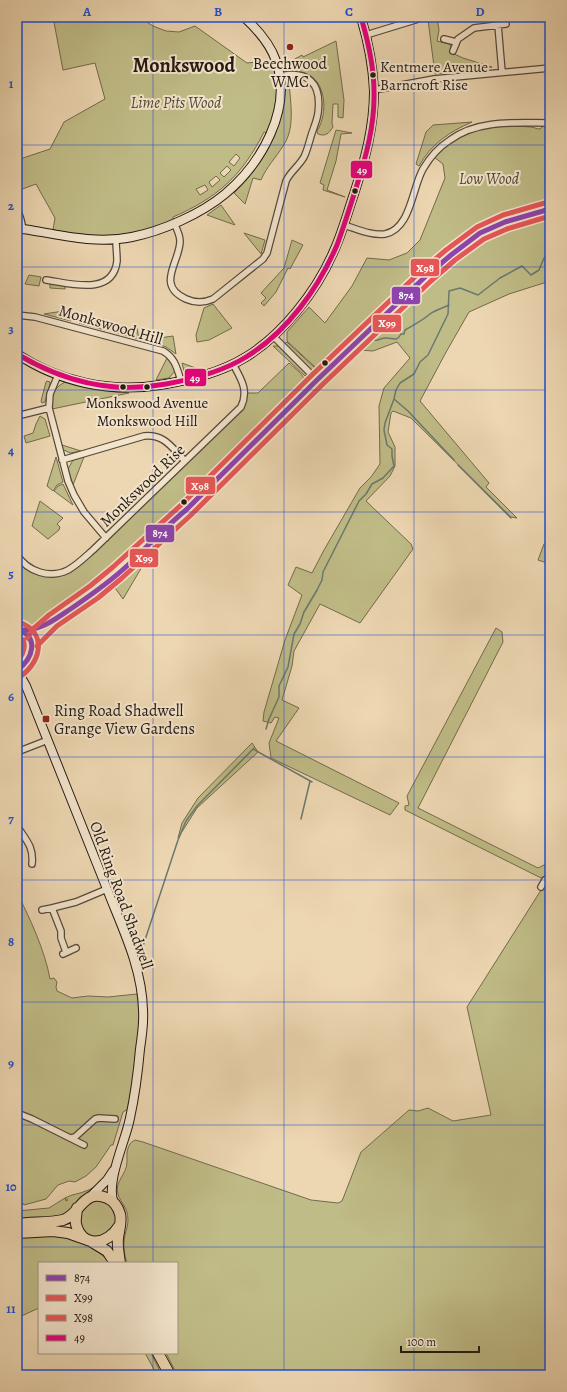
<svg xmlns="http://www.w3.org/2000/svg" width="567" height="1392" font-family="Alegreya,serif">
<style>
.green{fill:#c0bc87;stroke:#726a4c;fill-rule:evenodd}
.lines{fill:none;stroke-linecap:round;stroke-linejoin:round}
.stream{stroke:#6a796f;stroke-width:1.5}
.street-casing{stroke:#56483a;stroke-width:8}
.secondary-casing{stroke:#231812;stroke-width:10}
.primary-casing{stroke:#231812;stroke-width:11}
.highway-casing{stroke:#231812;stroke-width:12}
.street{stroke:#f3e5cd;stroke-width:5.5}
.secondary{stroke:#f3e5cd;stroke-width:8}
.primary{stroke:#edd7b2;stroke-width:9}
.highway{stroke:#edd7b2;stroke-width:10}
.bus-1-casing{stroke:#f3e5cd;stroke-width:8}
.bus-2-casing{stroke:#f3e5cd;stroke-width:8}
.bus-3-casing{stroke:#f3e5cd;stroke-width:8}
.bus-4-casing{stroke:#f3e5cd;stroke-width:8}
.bus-1{stroke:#8e44ad;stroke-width:5}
.bus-2{stroke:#e55757;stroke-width:5}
.bus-3{stroke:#e55757;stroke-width:5}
.bus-4{stroke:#e5007d;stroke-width:5}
.grid{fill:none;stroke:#1d4ed8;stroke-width:1;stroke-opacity:0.55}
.poi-dot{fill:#8f2418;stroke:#f3e5cd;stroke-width:1.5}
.bus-dot{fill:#231812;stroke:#f3e5cd;stroke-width:1.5}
.labels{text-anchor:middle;stroke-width:4;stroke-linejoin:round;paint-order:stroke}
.bus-label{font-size:15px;fill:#231812;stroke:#f3e5cd;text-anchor:start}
.poi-label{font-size:16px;fill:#231812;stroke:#f3e5cd}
.park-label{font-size:16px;font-style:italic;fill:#524935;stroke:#f3e5cd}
.street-label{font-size:16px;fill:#231812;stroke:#f3e5cd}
.district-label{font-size:20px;font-weight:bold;fill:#231812;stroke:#f3e5cd}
.line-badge{stroke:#f3e5cd;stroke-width:1.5}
.badge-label{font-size:11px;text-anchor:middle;font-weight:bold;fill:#fff}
.neatline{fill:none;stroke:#1d4ed8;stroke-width:1.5}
.grid-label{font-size:13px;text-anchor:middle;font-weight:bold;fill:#1d4ed8}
</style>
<rect width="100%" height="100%" fill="#edd7b2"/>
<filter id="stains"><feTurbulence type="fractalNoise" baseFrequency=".005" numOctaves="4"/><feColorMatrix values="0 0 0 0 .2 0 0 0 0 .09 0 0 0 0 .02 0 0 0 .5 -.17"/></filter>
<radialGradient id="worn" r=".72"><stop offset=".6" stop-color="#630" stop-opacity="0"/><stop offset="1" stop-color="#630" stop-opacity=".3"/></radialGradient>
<path class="green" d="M53,17H139L153,26L166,31L179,32L195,26L247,63L276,60L281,92L270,134L264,132C242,176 217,198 173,217V220L140,232L107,237L56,232V230H53L55,218L36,184L17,191V160L50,149L64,122L105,99L95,63L63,70ZM236,154L240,158L234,166L229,162ZM227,166L231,170L224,177L220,173ZM216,176L220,180L212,187L209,182ZM205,185L208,190L200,195L196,189Z
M434,17H438L437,18L439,30L437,41L449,44L451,46L450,52L463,58L492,67L435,74L428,20Z
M336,41L344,100L343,118L338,117V104H333L332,123L333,127C329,133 326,137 318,134L317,131C328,114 327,81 305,73C298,70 289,73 284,69L295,66L293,60L302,55L303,57Z
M286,80H289C290,101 296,128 283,146C275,159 267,166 261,180L253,178L245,204L234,193C258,167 274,145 282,111C284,102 286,93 284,83Z
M472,122C449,132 431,144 419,166L416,164L426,132L433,125Z
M543,126H550V203L500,218L474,232L451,247L330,363L329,362L323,367H315L287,341V332L309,307L325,323L352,286L367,258L389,260L407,253L420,240L445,178L443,164L434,157C461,128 494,124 531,127C534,127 536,129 540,129Z
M336,130L352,133L341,134L336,161L327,190L345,197L323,190L324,185L320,183Z
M221,205L235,225L207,215Z
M550,213V281L509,294L469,312L445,354L420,401L489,483L486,487L517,518L511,517L411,418L393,411L391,413L388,432L395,447V466L390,476L366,501L411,544L413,549L360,623L320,604L294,651L292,666L282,700L299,708L276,741L399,803L390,815L271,758L269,743L279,718L275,717L271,723L263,721L264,712L285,640L302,595L288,585L296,567L312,573L324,550L360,488L371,477L380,464L379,406L384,388L410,358L397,342L373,351L359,350L430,280L454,259L485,237L508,226Z
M244,233L265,240L261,254Z
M292,240L303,245L290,269L288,268L276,292L264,306L261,303L266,298L261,293L284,268Z
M29,275L41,277L39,286L25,284Z
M52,283L65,285V289L50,288V285Z
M213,304L232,328L209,340L197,342L196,335L204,308Z
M70,310L71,321L44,314Z
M104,319L105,330L79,323Z
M137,328L139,339L112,331Z
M173,336L176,354L166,347L146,340Z
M287,342L315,368L312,371L284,344Z
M273,346H278L307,374L305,376Z
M167,358L172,364L175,371L169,378L156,380Z
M182,363L201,370L189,373L184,371Z
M289,363C296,370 308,376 303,386L160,529L105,579L46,622L34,626L22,625L17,623V555L23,563L50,574L75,565L236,412L245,393H258Z
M47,381L50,382V384L45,402L42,403L41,401L46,382Z
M65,382L95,389L129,393L52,409C51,396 53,388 65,382Z
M40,416L45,419L50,436L26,443L24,436L33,433L36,424Z
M62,445L81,451L70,453L62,449Z
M56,457L63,482L57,485L53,491L47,486Z
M84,457L73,485L68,469L73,460Z
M63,484L73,505L54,491L58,486Z
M40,501L63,518L57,524L60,527L59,530L48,539L32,526Z
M549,542L550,543V564L538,560L544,544Z
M149,555L123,599L113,585Z
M496,628L502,632L503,642L418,808L538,868L550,862V873L541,878L405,810V806L409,805L407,796Z
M17,631L25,636L28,644L24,659L17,665Z
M252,743L258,752L197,808L178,838L182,823L198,798Z
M550,883V1375H177L166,1353H177V1263H127C124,1255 123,1244 125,1235C126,1230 128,1225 128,1220C128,1207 121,1204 118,1194C114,1182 127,1174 127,1162C127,1155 126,1151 130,1144C131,1142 132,1142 135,1140L143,1142L311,1200L338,1203L342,1201L344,1196L361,1152L409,1110L418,1111L428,1108L453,1121L491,1115L467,1007L543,887Z
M17,893C30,918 45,951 50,979L54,978L57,982L56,987L57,991L72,998L88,996L108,997L137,994L140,1012L139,1031L133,1097L128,1109L123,1112L113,1145H111L96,1167L86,1176L75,1182L69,1181L58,1185L46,1199L24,1205V1204H17Z
M118,1148L113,1164L105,1177L100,1183L79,1198L67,1214L55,1218L17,1220V1211L49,1208L65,1198L66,1201L68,1200L65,1198C72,1194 79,1194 86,1191C105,1184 112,1166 118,1148Z
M97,1199L112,1205L118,1220L114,1230L95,1239L81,1231L79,1210Z
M41,1234C50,1235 59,1235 67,1237C82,1241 100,1251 110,1263H39V1308L17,1318V1236Z
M145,1353H151L162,1375H157Z"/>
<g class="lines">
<path class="stream" d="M370,339C376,343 379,338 386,338C393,338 397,342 401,334H404L405,330C414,325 423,320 430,314C435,310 443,308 449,305
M394,399L408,411L454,460
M458,465L511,518
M266,729L269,719L279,697V686L288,667L294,634L300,624L304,612L317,590L322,580L323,572L359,501L366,494L372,484L383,478L394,466L392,456V449L387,445L384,430L385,423L394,399L396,390L400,383L414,374L420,362L428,355L448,314L449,291L460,288L478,295L500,278L522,266L531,275L539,270L544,258L550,257
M253,749L312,782
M301,819L310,781
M143,946L178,840L186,821L197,806L254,748"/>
<defs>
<path id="street" d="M498,25L502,72
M366,35L415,20L422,17
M444,39L456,42
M453,51L458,39L474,28L506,24
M374,90L434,79L550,68
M17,208L21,220L23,229
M174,223C177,229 180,235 180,241C180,262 155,285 186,299C195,303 204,303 213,299L263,259L267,253L286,181C290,172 299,166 304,157C307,151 309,143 311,136C313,129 317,121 318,113C322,83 308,70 279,76
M344,225C357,229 372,236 385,234C411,229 412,188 423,169C430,157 439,147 450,140C478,119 517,123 550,123
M46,280C69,283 113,297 117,261C117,254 116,247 116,240
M17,315L35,317L163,351C175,358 177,368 181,381
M273,336L317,380
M58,375L50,394L49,408L68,481L74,495L84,512L106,538
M17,416L49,408
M62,460L144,436C165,434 172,448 185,461
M17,555C28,572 50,579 68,570C77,565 85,557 93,550L241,407C249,390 241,379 233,364
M17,752L48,740
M17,826C26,840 34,847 32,864
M541,887L545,880L550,878
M42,910L52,908
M66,952L61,938V931L52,908L76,902L107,889
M63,954L76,948
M17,1113L32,1119L84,1145
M71,1138L75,1137L95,1119L99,1118L115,1119"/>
<path id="secondary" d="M17,230L23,229L30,230C64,236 98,244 132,237C162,231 201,214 225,194C261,164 293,109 276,61C270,43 257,29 244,17
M17,354C59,382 110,393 160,385C190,380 220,373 246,357C282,335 316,292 333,253C342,234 347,214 354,194C365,160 374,127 374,91C373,65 368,41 361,17
M17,673L22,679L26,686C53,754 80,821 107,889C122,928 142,967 143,1010C144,1023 142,1036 140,1049C138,1072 135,1095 130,1118C126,1140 105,1183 114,1203
M90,1197L107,1180L113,1171"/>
<path id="primary" d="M17,629C40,633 33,662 17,670
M32,642C48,620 73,608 94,592C127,567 155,537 186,510L317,380L426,276L451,255L480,233L505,222L550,209"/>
<path id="highway" d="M77,1208C77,1213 75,1219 76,1224C82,1249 108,1245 119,1226
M17,1224C32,1222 49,1223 63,1220C80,1215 83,1188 107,1198C114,1201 118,1207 120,1214C122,1222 119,1230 118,1238C117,1247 119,1255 120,1263
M17,1233L53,1231L68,1233L85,1239
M92,1242L107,1251L115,1263
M158,1353L170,1375"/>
</defs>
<use href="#street" class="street-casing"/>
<use href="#secondary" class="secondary-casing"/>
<use href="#primary" class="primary-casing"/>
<use href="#highway" class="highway-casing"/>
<use href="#street" class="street"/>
<use href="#secondary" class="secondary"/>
<use href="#primary" class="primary"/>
<use href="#highway" class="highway"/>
<defs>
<path id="bus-1" d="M17,629C40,637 33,659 17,670
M22,630C43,630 55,619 72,608C91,595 111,581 128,565C147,547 165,527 186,510L317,380L426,276L451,255L480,233L505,222L550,209"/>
<path id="bus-2" d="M17,636L23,640C26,648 23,655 17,661
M37,646L57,626L98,598L122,578L191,515L322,385L431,281L455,260L484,239L507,229L550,216"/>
<path id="bus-3" d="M19,622C47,632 42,661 21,676
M27,638L33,629L49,615L90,586L113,567L181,505L312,375L421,271L446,250L477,227L503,215L548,202"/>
<path id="bus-4" d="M17,354C64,382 112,394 166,384C194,379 222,372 246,357C287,332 318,289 337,245C344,226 350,207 356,188C366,157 375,124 374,91C374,66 368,41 361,17"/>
</defs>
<use href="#bus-1" class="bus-1-casing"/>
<use href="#bus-2" class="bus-2-casing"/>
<use href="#bus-3" class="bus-3-casing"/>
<use href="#bus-4" class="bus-4-casing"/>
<use href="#bus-1" class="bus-1"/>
<use href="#bus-2" class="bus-2"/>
<use href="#bus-3" class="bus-3"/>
<use href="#bus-4" class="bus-4"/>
</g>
<path class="grid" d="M153,17V1263M284,17V1375M414,17V1375M17,145H550M17,267H550M17,390H550M17,512H550M17,635H550M17,757H550M17,880H550M17,1002H550M17,1125H550M17,1247H550M153,1353V1375"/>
<g class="poi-dot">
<circle cx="290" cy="47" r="4"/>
<rect x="42" y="715" width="8" height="8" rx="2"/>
</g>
<g class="bus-dot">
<circle cx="373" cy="75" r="3.5"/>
<circle cx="355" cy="191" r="3.5"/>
<circle cx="325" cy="363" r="3.5"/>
<circle cx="123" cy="387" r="3.5"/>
<circle cx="147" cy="387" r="3.5"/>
<circle cx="184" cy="502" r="3.5"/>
</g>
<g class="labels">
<g class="bus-label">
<text x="380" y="72">Kentmere Avenue<tspan x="380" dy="18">Barncroft Rise</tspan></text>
<text x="147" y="408" text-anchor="middle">Monkswood Avenue<tspan x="147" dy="18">Monkswood Hill</tspan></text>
</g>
<g class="poi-label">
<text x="290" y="69">Beechwood<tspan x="290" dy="18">WMC</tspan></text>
<text x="54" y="716" text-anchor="start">Ring Road Shadwell<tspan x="54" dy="18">Grange View Gardens</tspan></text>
</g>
<g class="park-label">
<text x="176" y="108">Lime Pits Wood</text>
<text x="489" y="184">Low Wood</text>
</g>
<g class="street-label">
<text transform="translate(111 324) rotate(16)" y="6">Monkswood Hill</text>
<text transform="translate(142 485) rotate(-44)" y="6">Monkswood Rise</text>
<text transform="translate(122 895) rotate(70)" y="6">Old Ring Road Shadwell</text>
</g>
<g class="district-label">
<text x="184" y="72">Monkswood</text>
</g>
</g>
<g class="line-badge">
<rect x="350" y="160" width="23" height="19" rx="4" fill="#e5007d"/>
<rect x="410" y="258" width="30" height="19" rx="4" fill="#e55757"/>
<rect x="391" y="286" width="30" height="19" rx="4" fill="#8e44ad"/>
<rect x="372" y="314" width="30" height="19" rx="4" fill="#e55757"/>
<rect x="184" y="368" width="23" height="19" rx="4" fill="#e5007d"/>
<rect x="185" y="476" width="31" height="19" rx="4" fill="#e55757"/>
<rect x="145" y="524" width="30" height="19" rx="4" fill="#8e44ad"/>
<rect x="129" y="548" width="30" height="20" rx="4" fill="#e55757"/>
</g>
<g class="badge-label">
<text x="362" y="174">49</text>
<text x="425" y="272">X98</text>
<text x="406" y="299">874</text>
<text x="387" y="327">X99</text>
<text x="195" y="382">49</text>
<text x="200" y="490">X98</text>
<text x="160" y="537">874</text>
<text x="144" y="562">X99</text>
</g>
<rect width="567" height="1392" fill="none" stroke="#edd7b2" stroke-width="44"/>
<rect x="38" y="1262" width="140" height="92" fill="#f3e5cd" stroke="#a09382"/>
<rect x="46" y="1275" width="20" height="6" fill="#8e44ad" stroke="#a09382"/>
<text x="74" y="1282" font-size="12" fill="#231812">874</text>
<rect x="46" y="1295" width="20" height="6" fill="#e55757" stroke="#a09382"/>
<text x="74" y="1302" font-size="12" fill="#231812">X99</text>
<rect x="46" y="1315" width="20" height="6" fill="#e55757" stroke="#a09382"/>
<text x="74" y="1322" font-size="12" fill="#231812">X98</text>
<rect x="46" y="1335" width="20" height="6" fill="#e5007d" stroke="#a09382"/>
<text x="74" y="1342" font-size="12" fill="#231812">49</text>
<path d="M401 1346v6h78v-6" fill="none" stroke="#231812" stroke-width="2"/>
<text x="407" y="1346" font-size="12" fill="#231812" stroke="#f3e5cd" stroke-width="3" paint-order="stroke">100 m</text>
<rect x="22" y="22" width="523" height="1348" class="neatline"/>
<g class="grid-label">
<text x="87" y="16">A</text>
<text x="218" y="16">B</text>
<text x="349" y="16">C</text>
<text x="480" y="16">D</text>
<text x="11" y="88">1</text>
<text x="11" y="210">2</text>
<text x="11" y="333">3</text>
<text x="11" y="455">4</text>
<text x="11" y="578">5</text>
<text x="11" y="701">6</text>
<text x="11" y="823">7</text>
<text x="11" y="946">8</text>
<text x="11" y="1068">9</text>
<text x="11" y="1191">10</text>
<text x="11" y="1313">11</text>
</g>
<rect width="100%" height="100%" filter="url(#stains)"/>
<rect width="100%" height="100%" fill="url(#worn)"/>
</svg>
